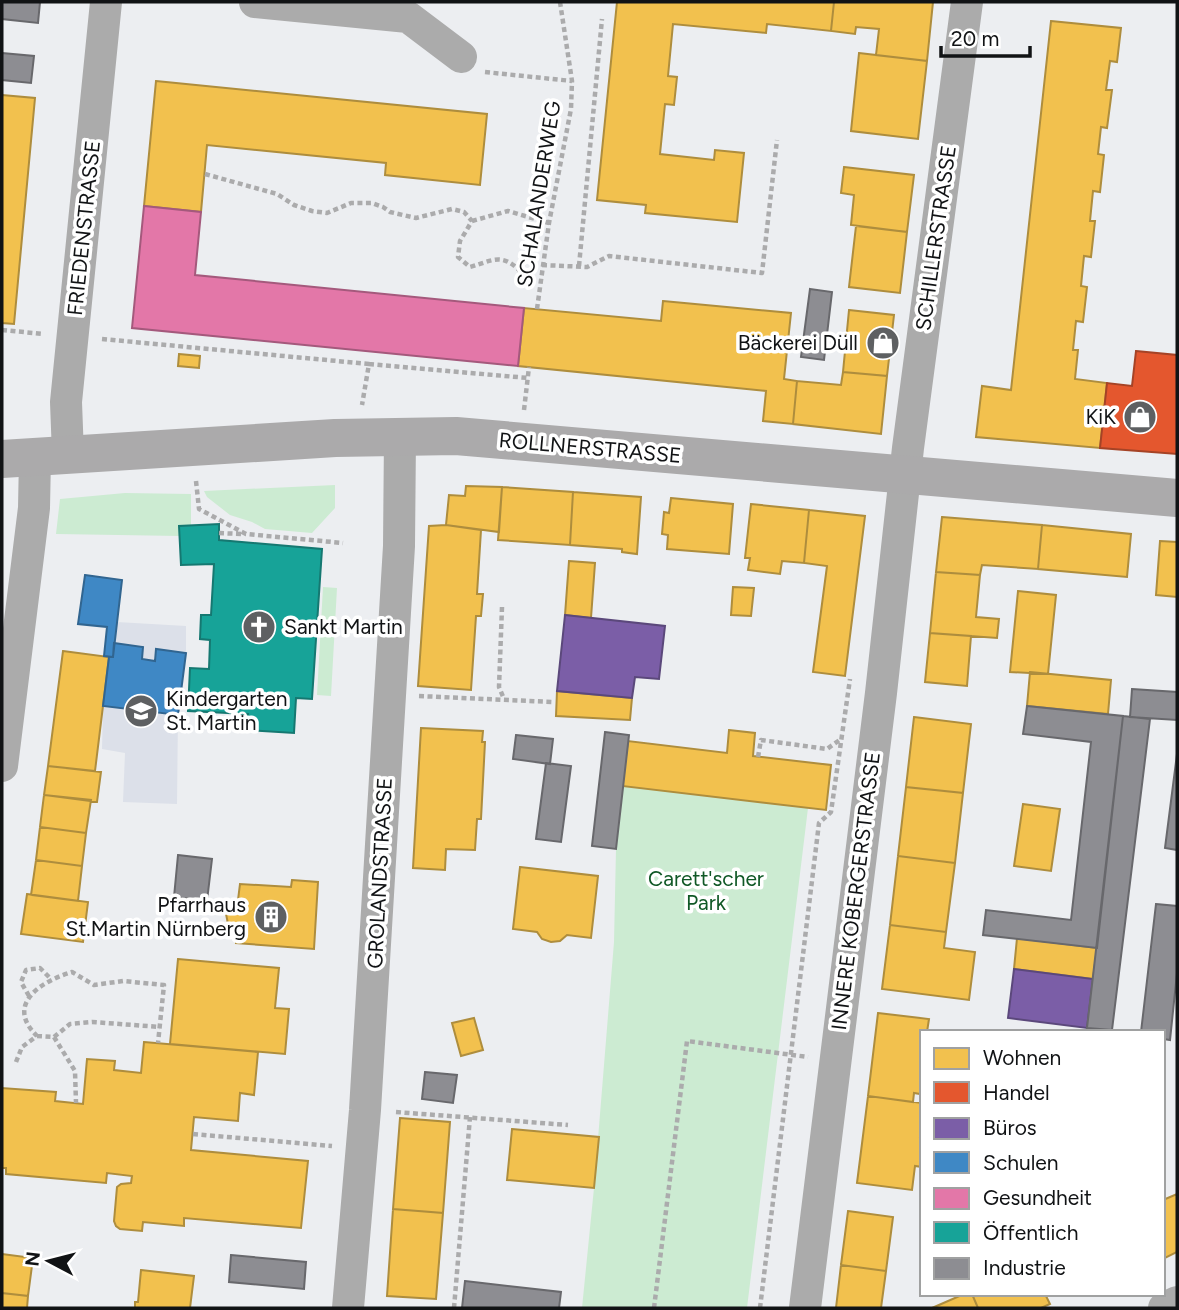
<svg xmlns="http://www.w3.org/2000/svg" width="1179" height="1310" font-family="Figtree,sans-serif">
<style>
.built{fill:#dce0e9}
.green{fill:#ccebd2}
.homes{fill:#f2c14e;stroke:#ae8d3d;stroke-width:2}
.shops{fill:#e4572e;stroke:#a54326;stroke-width:2}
.offices{fill:#7b5ea7;stroke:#5b487b;stroke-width:2}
.schools{fill:#3f88c5;stroke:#316590;stroke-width:2}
.health{fill:#e377a8;stroke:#a4597c;stroke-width:2}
.public{fill:#17a398;stroke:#157871;stroke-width:2}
.industry{fill:#8d8d92;stroke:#68686c;stroke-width:2}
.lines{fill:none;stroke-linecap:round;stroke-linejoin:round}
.path{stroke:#ababac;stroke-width:4.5;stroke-dasharray:5 3.5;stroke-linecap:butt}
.street{stroke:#ababab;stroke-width:32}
.secondary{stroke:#abaaab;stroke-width:38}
.labels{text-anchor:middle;stroke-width:7;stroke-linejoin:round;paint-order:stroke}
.street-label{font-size:21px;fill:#111315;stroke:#fff}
.poi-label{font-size:21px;fill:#111315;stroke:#fff;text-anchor:end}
.park-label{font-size:21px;fill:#105826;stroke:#fff}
</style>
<rect width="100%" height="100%" fill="#eceef1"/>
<path class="built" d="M117,622L186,626V653L178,715L177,804L123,802L125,753L102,749L103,706L109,657H113Z"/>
<path class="green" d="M335,485V508L312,533L265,529L252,522L230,515L207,497L204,491Z
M125,493L191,494V525L180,526V536L56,534L60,499Z
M323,587L337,588L331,696L317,695Z
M622,786L808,808L747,1308H582L594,1188L614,942L616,849Z"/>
<path class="homes" d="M617,2H834L831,31L767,24L766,33L673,24L668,76L677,77L674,105L665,104L660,154L714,160L715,150L744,153L737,222L645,213L646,205L597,200Z
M834,2H933L927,61L876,55L879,29L856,27L855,34L831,31Z
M1051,21L1121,28L1117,62L1110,61L1106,90H1112L1107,128L1101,127L1098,154L1104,155L1100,192L1093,191L1090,221H1095L1091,257L1084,256L1081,286L1087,287L1083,322L1076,321L1073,350H1078L1075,379L1107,383L1100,448L976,437L982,386L1011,390Z
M859,53L927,61L918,139L851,131Z
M156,81L487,114L480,185L385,175L386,163L207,145L201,212L144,206Z
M2,95L35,98L14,324L2,323Z
M844,167L914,175L907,232L851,225L854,195L841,193Z
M856,226L907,232L900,293L849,287Z
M663,301L791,313L784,379L797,381L793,424L763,421L766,391L518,366L524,308L661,321Z
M849,310L894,315L887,376L843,372Z
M179,354L200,356L199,368L178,366Z
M843,372L887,376L881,434L793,424L797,381L841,385Z
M466,486L502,487L499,532L446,525L449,495L465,496Z
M502,487L573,492L570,545L498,540Z
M573,492L641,497L637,554L622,552V549L570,545Z
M671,498L733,504L729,554L667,549L668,535L662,534L664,512L669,513Z
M751,504L809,510L804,563L782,561L780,574L748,570L750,558H745Z
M809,510L865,516L845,676L813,672L827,566L804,563Z
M942,517L1042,525L1038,569L982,565L980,575L936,572Z
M446,525L481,530L477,594H483L481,616H476L471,690L418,686L429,526Z
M1042,525L1131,534L1127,577L1038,569Z
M1160,541L1177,542V597L1156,595Z
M569,561L595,563L591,618L565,615Z
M936,572L980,575L976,617L999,619L997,638L930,633Z
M733,587L754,588L751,616L731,615Z
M1018,591L1056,595L1048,674L1010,672Z
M930,633L971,636L967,686L925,682Z
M63,651L109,657L95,771L48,766Z
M1030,672L1111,680L1108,714L1027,706Z
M557,691L632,698L630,720L556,716Z
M914,717L971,724L963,793L906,787Z
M421,728L483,731L482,742H485L481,819H477L475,850L446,849L445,870L413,868Z
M729,730L755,733L753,756L831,765L826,810L622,786L628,741L727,753Z
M48,766L101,772L97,802L44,795Z
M906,787L963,793L955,863L898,856Z
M44,795L91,800L86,833L40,827Z
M1023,804L1060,809L1051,871L1014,866Z
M40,827L86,833L82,866L36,860Z
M898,856L955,863L946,932L890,925Z
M36,860L82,866L78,901L31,895Z
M520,867L598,876L591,938L567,935L560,941L551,942L542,939L537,932L513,929Z
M292,880L318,882L314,949L236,943L237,930L228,924L226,914L231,904L238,900L240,884L291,887Z
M27,894L88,902L83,942L21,934Z
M890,925L946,932L944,948L975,952L969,1000L882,989Z
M1017,938L1097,948L1093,979L1014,969Z
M178,959L279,968L275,1008L289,1009L285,1054L170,1044Z
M878,1013L929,1019L927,1032H922L920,1094L914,1093L913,1102L868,1096Z
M474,1018L483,1050L461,1056L452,1023Z
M144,1042L258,1052L254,1095L240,1093L238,1121L194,1117L191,1150L308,1161L301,1228L184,1218V1226L143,1222L142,1231L120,1229L116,1226L114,1221L117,1187L121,1184L131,1183L132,1176L107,1173L106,1183L6,1174V1168H2V1088L56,1092L55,1101L83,1104L87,1059L115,1061L114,1070L141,1073Z
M868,1096L922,1103L920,1137H922V1167L915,1166L912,1190L857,1183Z
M400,1118L450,1122L443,1213L393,1209Z
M512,1129L599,1137L594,1188L507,1180Z
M1177,1194V1252L1163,1259V1200Z
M393,1209L443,1213L436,1299L387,1296Z
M848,1211L893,1217L886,1271L841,1265Z
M2,1254L33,1258L28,1296L2,1293Z
M841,1265L886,1271L881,1308H836Z
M141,1270L194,1276L190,1308H135V1302H138Z
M2,1293L28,1296L27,1308H2Z
M964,1294H972L978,1308H932Z
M972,1294H1045L1050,1304L1041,1308H978Z"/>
<path class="shops" d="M1136,351L1177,355V454L1100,448L1107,383L1132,386Z"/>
<path class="offices" d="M565,615L665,626L659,679L635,677L632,698L557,691Z
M1014,969L1093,979L1087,1028L1008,1018Z"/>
<path class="schools" d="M85,575L122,580L113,657L104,656L107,627L78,624Z
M114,643L143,647L142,659L155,661L156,649L186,653L178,715L103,706L109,657H113Z"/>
<path class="health" d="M144,206L201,212L195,275L524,308L518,366L132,328Z"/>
<path class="public" d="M219,524V540L322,549L312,699L296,698L294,733L247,730L248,714L188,711L190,668L209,669L210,640L200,639L201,615H211L214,564L181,565L179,526Z"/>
<path class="industry" d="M2,2H40L38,23L2,19Z
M2,53L34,56L31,83L2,80Z
M810,289L832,292L824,360L801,357Z
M1132,689L1177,692V720L1130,717Z
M1027,706L1123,716L1097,948L983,935L986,910L1071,920L1091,742L1023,734Z
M1123,716L1150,719L1112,1030L1087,1028Z
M605,732L629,735L616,849L592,846Z
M516,735L553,739L550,764L513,759Z
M1177,754V850L1165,848Z
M546,763L571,766L561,842L536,839Z
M178,855L212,859L207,901L174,897Z
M1156,904L1177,906V973L1170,1040L1163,1039V1032H1141Z
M425,1072L457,1075L453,1103L422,1099Z
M231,1255L306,1262L304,1289L229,1282Z
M465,1281L561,1292L559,1308H462Z"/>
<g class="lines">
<path class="path" d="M485,72L572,81
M205,174L277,194L294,205L312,211L327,213L351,203H372L383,207L390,212L416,218L452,209L464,212L472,221L460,241L458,257L470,267C492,261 501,252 520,271L519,285
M472,221L508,211L549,223
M542,265L587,267L609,256L762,273L777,140
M579,266L602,19
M537,309L549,223L571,109L572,81L560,2
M2,330L44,334
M102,339L369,364L362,405
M369,364L528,378
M524,410L529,367
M196,481L199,509L246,534L343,543
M219,533L241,534
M502,607L499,687L504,699
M419,696L552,702
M758,757L761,740L827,749L841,739
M29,996L21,982L26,970L40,968L51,979
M37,1036L54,1037L75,1071L76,1103
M54,1037L70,1024L92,1022L160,1027
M16,1062L22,1047L37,1036C4,1004 42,981 72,972L94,985L123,981L164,985L158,1043
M396,1112L568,1125
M193,1134L332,1146
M454,1308L470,1117
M654,1308L687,1041L808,1057
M760,1308L819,823L831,812L850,679"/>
<path class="street" d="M255,2L408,17L461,57
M68,455L66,402L106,2
M2,766L34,508L35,457
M348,1308L365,1110L399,546L400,436
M805,1308L881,693L908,448L967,2
M1164,1308L1177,1302"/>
<path class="secondary" d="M2,459L335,438L456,436L1177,498"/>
</g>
<defs>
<symbol id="shop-disc" viewBox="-11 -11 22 22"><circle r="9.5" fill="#5e6062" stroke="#fff"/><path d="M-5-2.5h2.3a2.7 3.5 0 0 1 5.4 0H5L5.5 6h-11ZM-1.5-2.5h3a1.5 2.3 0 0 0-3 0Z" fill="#fff"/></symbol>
<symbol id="church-disc" viewBox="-11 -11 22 22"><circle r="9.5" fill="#5e6062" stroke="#fff"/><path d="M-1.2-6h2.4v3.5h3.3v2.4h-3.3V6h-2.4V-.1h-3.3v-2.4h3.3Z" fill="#fff"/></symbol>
<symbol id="school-disc" viewBox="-11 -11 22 22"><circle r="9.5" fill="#5e6062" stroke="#fff"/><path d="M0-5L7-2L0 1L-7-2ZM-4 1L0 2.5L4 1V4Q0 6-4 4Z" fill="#fff"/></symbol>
<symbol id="building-disc" viewBox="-11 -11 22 22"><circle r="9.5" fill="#5e6062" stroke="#fff"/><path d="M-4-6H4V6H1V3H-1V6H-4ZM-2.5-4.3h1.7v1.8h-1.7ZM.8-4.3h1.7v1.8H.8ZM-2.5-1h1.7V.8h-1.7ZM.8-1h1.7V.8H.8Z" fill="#fff"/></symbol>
</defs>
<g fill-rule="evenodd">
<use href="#shop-disc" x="864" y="324" width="38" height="38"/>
<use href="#shop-disc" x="1121" y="398" width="38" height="38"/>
<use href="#church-disc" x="240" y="608" width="38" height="38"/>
<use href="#school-disc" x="122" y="692" width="38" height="38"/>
<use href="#building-disc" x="252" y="898" width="38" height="38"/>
</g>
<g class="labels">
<g class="street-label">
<text transform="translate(539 194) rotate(-81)" y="7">SCHALANDERWEG</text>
<text transform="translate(84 228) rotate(-84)" y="7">FRIEDENSTRASSE</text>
<text transform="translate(936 238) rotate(-82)" y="7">SCHILLERSTRASSE</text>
<text transform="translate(590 448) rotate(5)" y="7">ROLLNERSTRASSE</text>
<text transform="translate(380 873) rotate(-87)" y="7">GROLANDSTRASSE</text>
<text transform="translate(856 891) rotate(-83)" y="7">INNERE KOBERGERSTRASSE</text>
</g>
<g class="poi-label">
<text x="858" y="350">Bäckerei Düll</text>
<text x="1116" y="424">KiK</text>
<text x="284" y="634" text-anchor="start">Sankt Martin</text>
<text x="166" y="706" text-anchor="start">Kindergarten<tspan x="166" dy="24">St. Martin</tspan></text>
<text x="246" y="912">Pfarrhaus<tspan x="246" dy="24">St.Martin Nürnberg</tspan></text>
</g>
<g class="park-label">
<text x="706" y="886">Carett'scher<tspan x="706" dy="24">Park</tspan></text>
</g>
</g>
<rect width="1179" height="1310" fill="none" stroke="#111315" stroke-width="7"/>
<rect x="920" y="1030" width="245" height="266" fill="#ffffff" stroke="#a0a1a1" stroke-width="2"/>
<rect x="934" y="1048" width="35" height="21" fill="#f2c14e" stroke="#a0a1a1" stroke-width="2"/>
<text x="983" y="1065" font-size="21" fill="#111315">Wohnen</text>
<rect x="934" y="1082" width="35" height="21" fill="#e4572e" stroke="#a0a1a1" stroke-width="2"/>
<text x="983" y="1100" font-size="21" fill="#111315">Handel</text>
<rect x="934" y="1118" width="35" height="21" fill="#7b5ea7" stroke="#a0a1a1" stroke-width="2"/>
<text x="983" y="1135" font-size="21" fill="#111315">Büros</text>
<rect x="934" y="1152" width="35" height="21" fill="#3f88c5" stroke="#a0a1a1" stroke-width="2"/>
<text x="983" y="1170" font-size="21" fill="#111315">Schulen</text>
<rect x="934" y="1188" width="35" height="21" fill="#e377a8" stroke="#a0a1a1" stroke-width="2"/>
<text x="983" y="1205" font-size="21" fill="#111315">Gesundheit</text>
<rect x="934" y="1222" width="35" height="21" fill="#17a398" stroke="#a0a1a1" stroke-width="2"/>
<text x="983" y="1240" font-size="21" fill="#111315">Öffentlich</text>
<rect x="934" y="1258" width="35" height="21" fill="#8d8d92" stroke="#a0a1a1" stroke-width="2"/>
<text x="983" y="1275" font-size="21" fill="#111315">Industrie</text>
<g transform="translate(49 1261) rotate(277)" stroke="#ffffff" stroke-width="5" paint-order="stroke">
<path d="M0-5L12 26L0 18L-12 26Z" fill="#111315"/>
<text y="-10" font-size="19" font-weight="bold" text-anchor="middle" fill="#111315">N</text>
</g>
<path d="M941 46v10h89v-10" fill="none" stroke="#111315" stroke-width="3.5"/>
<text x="951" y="46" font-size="21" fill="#111315" stroke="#ffffff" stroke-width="5" paint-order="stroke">20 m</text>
</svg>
